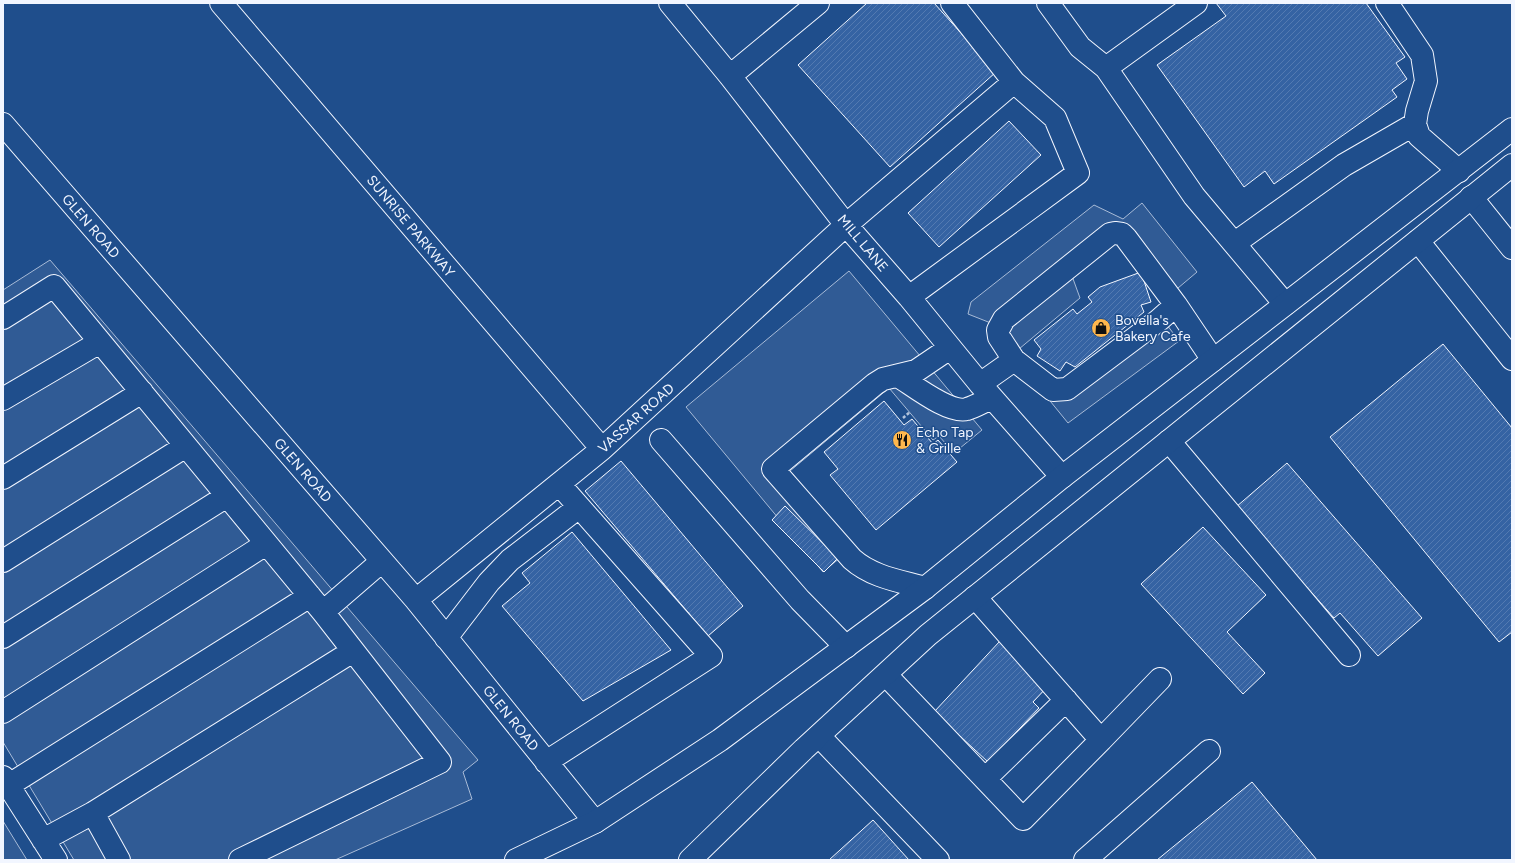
<svg xmlns="http://www.w3.org/2000/svg" width="1515" height="863" font-family="Figtree,sans-serif">
<style>
.built{fill:#305b95;stroke:#a8bbd7}
.building{fill:url(#building-hatch);stroke:#f2f6ff}
.lines{fill:none;stroke-linecap:round;stroke-linejoin:round}
.minor-casing{stroke:#f2f6ff;stroke-width:24}
.highway-casing{stroke:#f2f6ff;stroke-width:24}
.path{stroke:#b3c4dc;stroke-width:2.5;stroke-dasharray:3 2;stroke-linecap:butt}
.minor{stroke:#1f4e8c;stroke-width:22}
.highway{stroke:#1f4e8c;stroke-width:22}
.labels{text-anchor:middle;stroke-width:3;stroke-linejoin:round;paint-order:stroke}
.street-label{font-size:14px;fill:#f2f6ff;stroke:#1f4e8c}
.poi-label{font-size:14px;fill:#f2f6ff;stroke:#1f4e8c;text-anchor:start}
</style>
<defs>
<pattern id="building-hatch" width="6" height="6" patternUnits="userSpaceOnUse"><rect width="6" height="6" fill="#3563a3"/><path d="M-1 1l2-2M0 6l6-6M5 7l2-2" fill="none" stroke="#537ab1"/></pattern>
</defs>
<rect width="100%" height="100%" fill="#1f4e8c"/>
<path class="built" d="M1142,203L1197,272L1165,299L1116,242L1072,276L1080,298L1019,349L1006,329L968,314L971,302L1094,205L1123,219Z
M50,260L478,760L463,772L472,799L335,860H74L3,742V290Z
M849,271L982,430L954,453L939,436L933,440L889,388L790,471L853,547L823,572L686,407Z
M1156,310L1179,341L1068,423L1046,396Z
M3,821L27,860H3Z"/>
<path class="building" d="M867,3H934L996,72L890,167L798,65Z
M1216,3H1366L1405,57L1396,63L1407,79L1392,90L1397,97L1274,184L1265,171L1244,187L1157,65L1226,16Z
M1009,121L1041,155L939,247L908,213Z
M1141,272L1151,302L1141,305L1144,312L1075,367L1066,362L1060,371L1037,356L1041,349L1034,340L1073,309L1077,314L1092,302L1088,297L1100,287Z
M1443,344L1512,428V632L1499,642L1330,437Z
M884,401L904,425L912,419L933,444L938,440L957,462L876,530L830,475L838,469L824,452Z
M621,461L743,606L708,636L585,491Z
M1287,463L1422,618L1378,656L1340,613L1334,618L1236,507Z
M785,506L838,558L824,572L772,520Z
M1203,527L1266,595L1227,632L1265,673L1243,694L1141,584Z
M572,532L671,650L583,701L502,606L530,583L522,573Z
M1000,641L1049,685L1033,702L1039,708L988,762L934,712Z
M1252,782L1317,860H1157Z
M873,820L909,860H829Z"/>
<g class="lines">
<defs>
<path id="minor" d="M221,3L602,449
M670,3L730,76L846,225L909,297L980,384L1062,477
M1048,3L1080,47L1106,68L1194,196L1285,304
M1387,3L1422,55L1426,81L1417,111L1415,124L1419,136L1459,171
M1106,68L1196,3
M730,76L818,3
M3,124L416,600L595,822
M1471,197L1512,248
M1115,233L1122,234L1126,238L1176,305L1159,320L1067,389L1053,390L1014,360L999,337L998,330L1004,319L1110,234Z
M1418,241L1512,359
M1235,243L1344,165L1415,124
M909,297L1078,173L1055,118L1014,82
M1176,305L1213,360
M3,318L54,286L323,612L440,762L240,860
M898,376C913,385 949,414 967,409C975,407 984,401 992,398
M980,384L1014,360
M3,399L100,342
M661,440L800,600L846,647
M1169,441L1349,655
M3,478L142,392
M3,561L186,446
M925,588C900,581 872,577 852,559L773,469L875,384L883,379L916,371L950,348
M416,600L602,449L846,225L1014,82L952,3
M323,612L382,561
M3,637L227,496
M446,638L489,582L510,560L579,507
M886,675L1023,819L1101,740L975,597
M3,712L266,544
M819,736L938,860
M1101,740L1160,679
M546,762L711,656L559,484
M3,777L56,860
M985,779L1066,700
M9,785L310,596
M93,813L353,651
M43,840L93,813L119,860
M1085,860L1209,751"/>
<path id="highway" d="M516,860L595,822L720,740L925,588L1062,477L1512,129
M690,860L804,749L928,635L1512,165"/>
</defs>
<use href="#minor" class="minor-casing"/>
<use href="#highway" class="highway-casing"/>
<path class="path" d="M903,418L910,412"/>
<use href="#minor" class="minor"/>
<use href="#highway" class="highway"/>
</g>
<defs>
<symbol id="shop-disc" viewBox="-11 -11 22 22"><circle r="9.5" fill="#ffb74d" stroke="#1f4e8c"/><path d="M-5-2.5h2.3a2.7 3.5 0 0 1 5.4 0H5L5.5 6h-11ZM-1.5-2.5h3a1.5 2.3 0 0 0-3 0Z" fill="#111"/></symbol>
<symbol id="restaurant-disc" viewBox="-11 -11 22 22"><circle r="9.5" fill="#ffb74d" stroke="#1f4e8c"/><path d="M-5-6h1v4h1v-4h1v4h1v-4h1v5L-1.5 .5V6h-2V.5L-5-1ZM5-6V6H3V1.5H1.5Q1.5-4 5-6Z" fill="#111"/></symbol>
</defs>
<g fill-rule="evenodd">
<use href="#shop-disc" x="1090" y="317" width="22" height="22"/>
<use href="#restaurant-disc" x="891" y="429" width="22" height="22"/>
</g>
<g class="labels">
<g class="street-label">
<text transform="translate(91 226) rotate(49)" y="5">GLEN ROAD</text>
<text transform="translate(411 226) rotate(50)" y="5">SUNRISE PARKWAY</text>
<text transform="translate(863 243) rotate(50)" y="5">MILL LANE</text>
<text transform="translate(636 418) rotate(-42)" y="5">VASSAR ROAD</text>
<text transform="translate(303 470) rotate(49)" y="5">GLEN ROAD</text>
<text transform="translate(511 718) rotate(51)" y="5">GLEN ROAD</text>
</g>
<g class="poi-label">
<text x="1115" y="325">Bovella's<tspan x="1115" dy="16">Bakery Cafe</tspan></text>
<text x="916" y="437">Echo Tap<tspan x="916" dy="16">&amp; Grille</tspan></text>
</g>
</g>
<rect width="1515" height="863" fill="none" stroke="#f2f6ff" stroke-width="8"/>
</svg>
